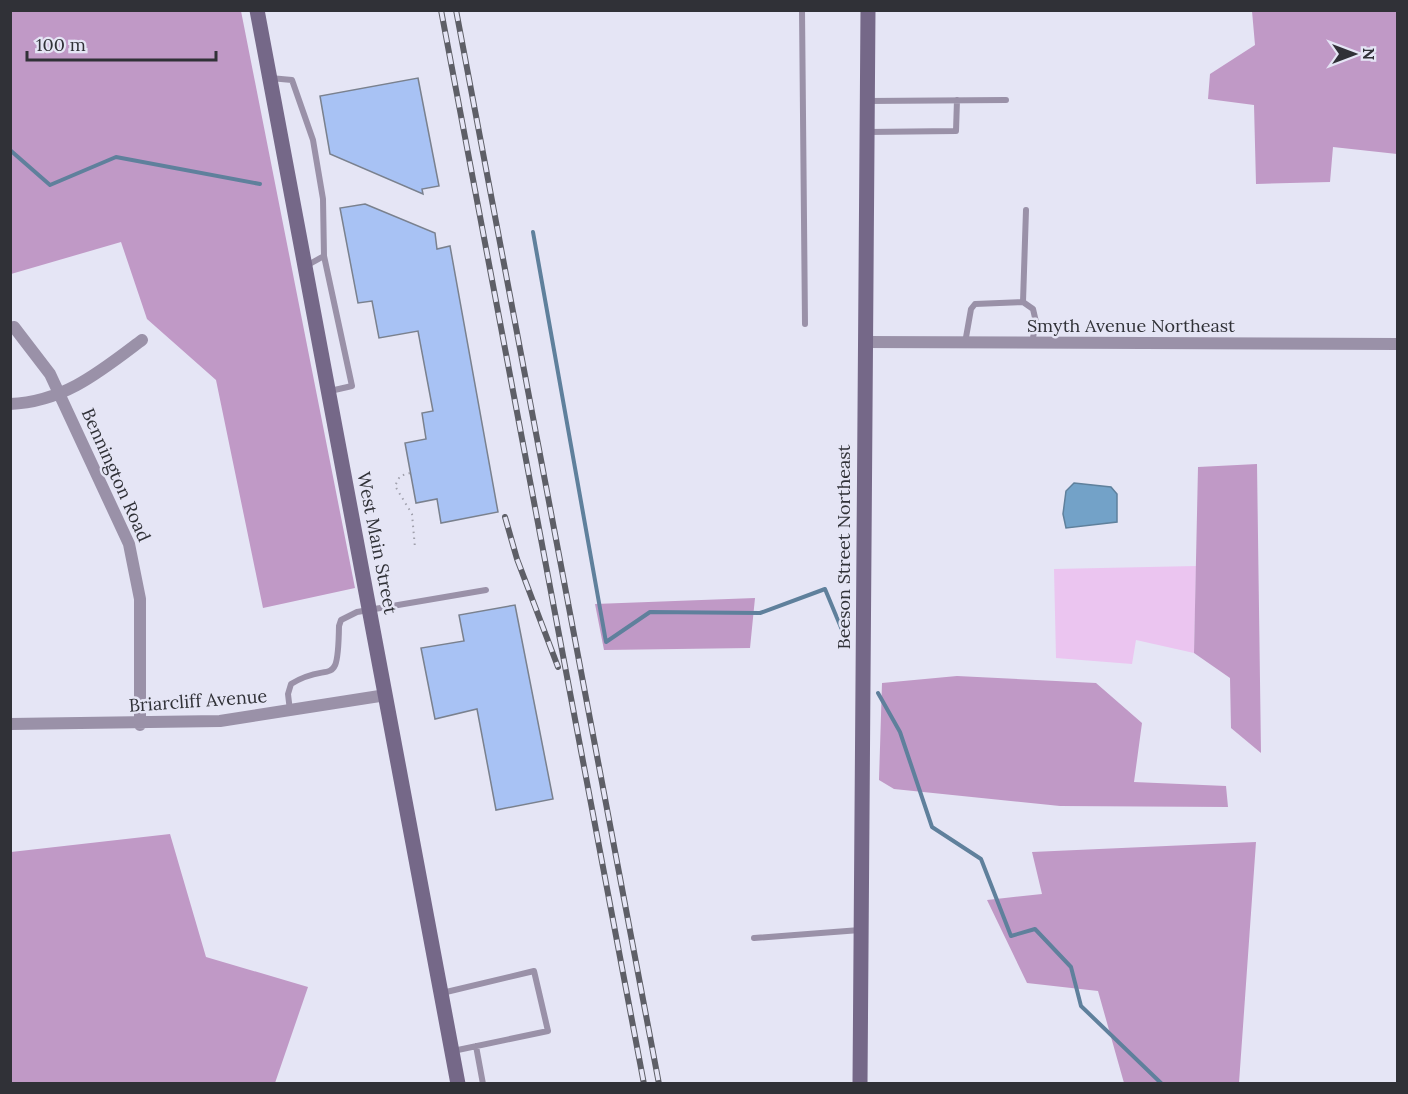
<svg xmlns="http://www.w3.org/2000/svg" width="1408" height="1094" font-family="Lora,serif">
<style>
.green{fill:#ebc5f0}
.forest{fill:#c099c6}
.water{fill:#73a2c8;stroke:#5f809c;stroke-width:1.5}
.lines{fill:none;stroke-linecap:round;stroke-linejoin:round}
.stream{stroke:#5f809c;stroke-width:4}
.building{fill:#a8c2f4;stroke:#7a818e;stroke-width:1.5}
.path{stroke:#a0a0ac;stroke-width:2;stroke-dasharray:1.5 4.5;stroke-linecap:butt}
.lane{stroke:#9a91a8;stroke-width:6}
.street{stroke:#9a91a8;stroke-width:12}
.secondary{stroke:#756888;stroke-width:15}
.rail-casing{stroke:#5e5f67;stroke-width:6}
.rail{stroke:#e5e5f5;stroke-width:4;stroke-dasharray:11;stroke-linecap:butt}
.labels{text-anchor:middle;stroke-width:5;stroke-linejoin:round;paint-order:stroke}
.street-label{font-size:18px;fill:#303137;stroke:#e5e5f5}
</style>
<rect width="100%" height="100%" fill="#e5e5f5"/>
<path class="green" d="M1196,566L1194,653L1136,640L1132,664L1056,658L1054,569Z"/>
<path class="forest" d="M11,10L241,11L355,588L263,608L216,380L147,319L121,242L11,274Z
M1252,11H1397V154L1333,147L1330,182L1256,184L1254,105L1208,99L1210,74L1255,45Z
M1257,464L1261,753L1231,728L1230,678L1194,653L1198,467Z
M755,598L750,648L604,650L595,604Z
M957,676L1096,683L1142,723L1134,782L1226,786L1228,807L1060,806L894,789L879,780L882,683Z
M170,834L206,957L308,987L275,1083H11V852Z
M1256,842L1239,1083H1124L1098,991L1027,983L987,900L1042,894L1032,852Z"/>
<path class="water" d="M1074,483L1111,487L1117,494V522L1066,528L1063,514L1066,491Z"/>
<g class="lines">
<path class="stream" d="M10,150L50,185L116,157L260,184
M533,232L606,642L650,612L760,613L825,589L847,642
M878,693L900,732L932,827L981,859L1011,936L1035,929L1071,967L1081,1006L1162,1084"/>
</g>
<path class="building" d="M418,78L439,186L422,189L423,194L330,154L320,96Z
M365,204L435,233L437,249L450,246L498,512L441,523L437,499L416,503L405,443L426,439L422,413L433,411L418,331L379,338L372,301L358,303L340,208Z
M515,605L553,799L496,810L477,709L435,719L421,648L464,641L459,615Z"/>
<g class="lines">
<path class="path" d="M410,473L400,476L395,486L412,514L415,548"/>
<path class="lane" d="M802,10L805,324
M270,78L292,80L313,140L323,199L324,256L306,266
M868,101L1006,100
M867,132L956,131L957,100
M324,256L352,386L330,391
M1023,302L1026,210
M965,343L971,309L975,304L1023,302L1033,309L1036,322L1032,343
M290,711L288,694L291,684C331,659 338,693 339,626L341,620L357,612L486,590
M754,938L860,930
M442,993L534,971L548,1031L453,1051
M476,1046L483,1084"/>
<path class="street" d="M14,327L50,374L129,544L140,599V725
M865,342L1398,344
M10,404C64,402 101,371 142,340
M10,724L220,721L386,695"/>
<path class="secondary" d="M257,10L458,1084
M860,1084L868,10"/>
<defs>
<path id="rail" d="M441,10L644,1084
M456,10L659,1084
M505,517L517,559L558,667"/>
</defs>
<use href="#rail" class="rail-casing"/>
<use href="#rail" class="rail"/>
</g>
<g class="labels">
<g class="street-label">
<text x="1131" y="332">Smyth Avenue Northeast</text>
<text transform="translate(116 475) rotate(66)" y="6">Bennington Road</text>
<text transform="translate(377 543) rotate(79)" y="6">West Main Street</text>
<text transform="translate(844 547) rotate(-90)" y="6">Beeson Street Northeast</text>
<text transform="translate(198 701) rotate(-4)" y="6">Briarcliff Avenue</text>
</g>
</g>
<rect width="1408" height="1094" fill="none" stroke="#303137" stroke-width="24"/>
<g transform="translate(1354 54) rotate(90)" stroke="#e5e5f5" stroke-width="4.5" paint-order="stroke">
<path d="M0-4.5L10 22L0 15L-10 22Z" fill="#303137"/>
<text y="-9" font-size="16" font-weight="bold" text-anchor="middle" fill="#303137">N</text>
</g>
<path d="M27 51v9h189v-9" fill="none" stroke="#303137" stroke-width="3"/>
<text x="36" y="51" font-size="18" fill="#303137" stroke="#e5e5f5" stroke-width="4.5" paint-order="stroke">100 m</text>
</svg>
